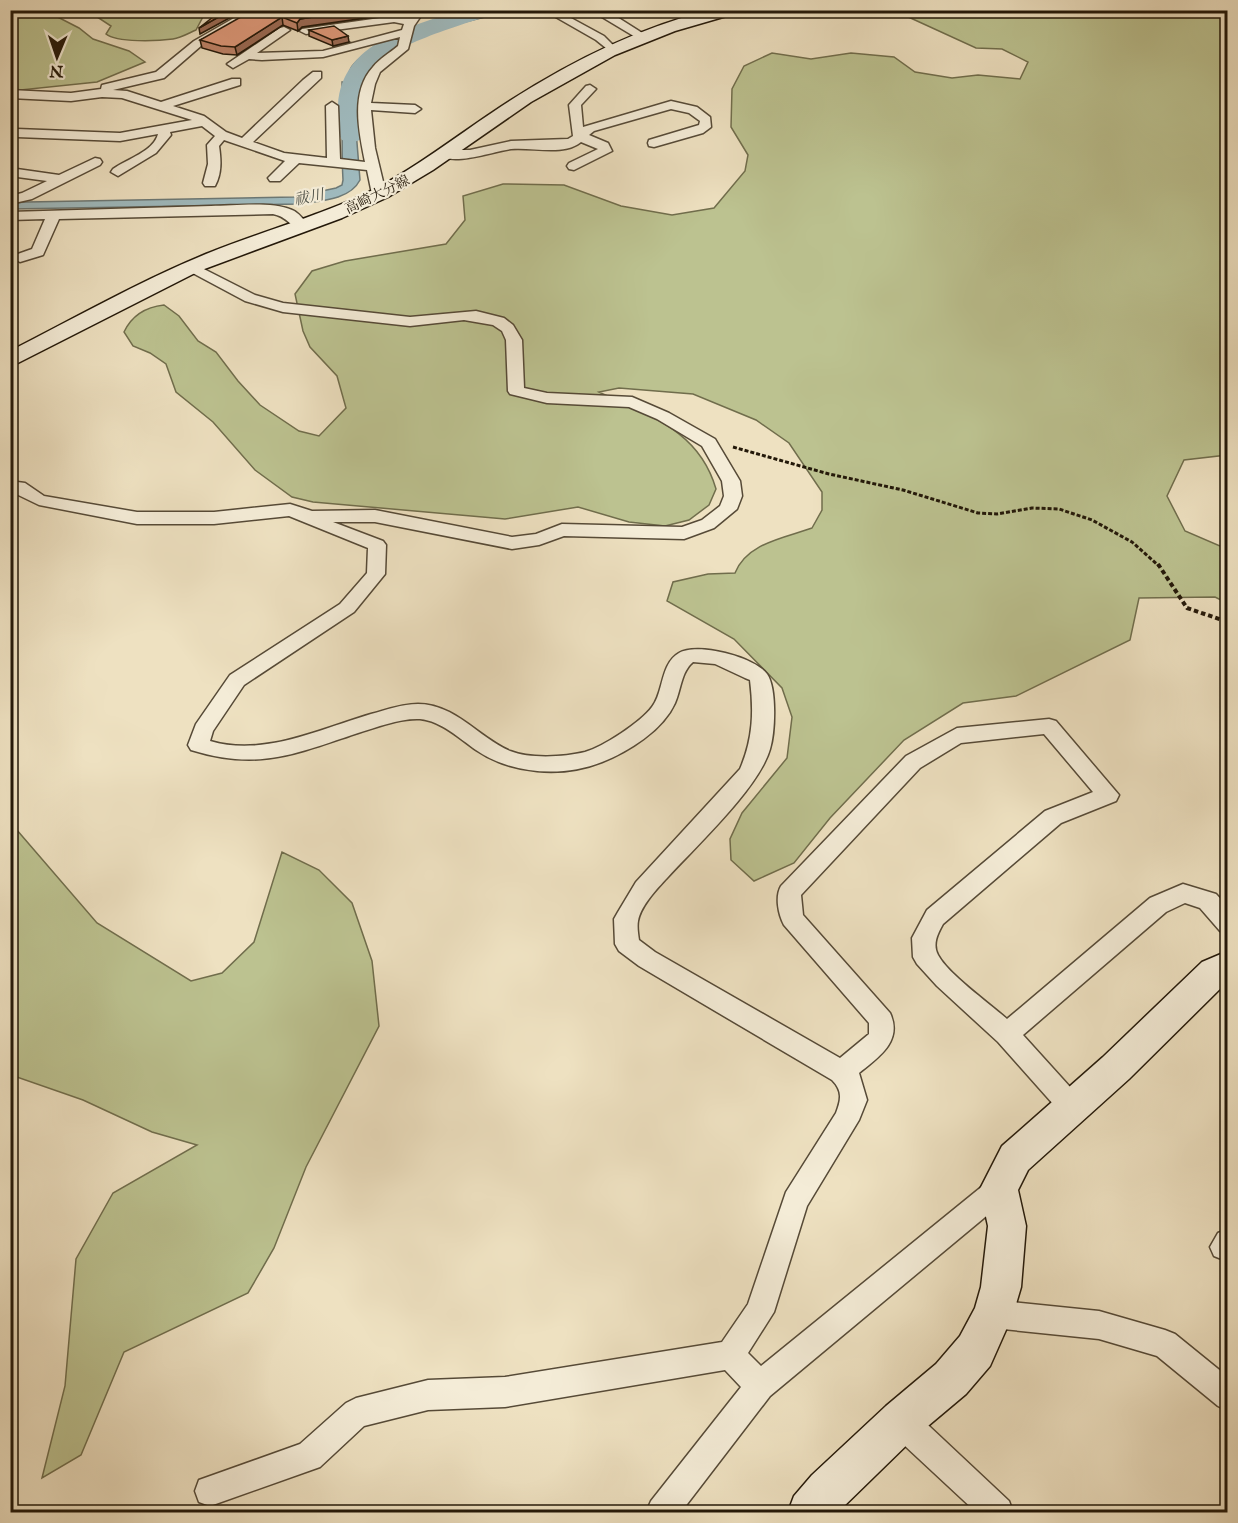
<svg xmlns="http://www.w3.org/2000/svg" width="1238" height="1523" font-family="'IM FELL English','Noto Serif JP',serif">
<style>
.green{fill:#bcc290;stroke:#706d4c;stroke-width:1.5}
.water{fill:#9fbabe;stroke:#6d7976;stroke-width:1.5}
.lines{fill:none;stroke-linecap:round;stroke-linejoin:round}
.stream{stroke:#6d7976;stroke-width:4}
.river{fill:#9fbabe;fill-rule:evenodd}
.street-casing{stroke:#564a37;stroke-width:3}
.secondary-casing{stroke:#231809;stroke-width:3}
.path-far1{stroke:#231809;stroke-width:3;stroke-dasharray:4 2;stroke-linecap:butt}
.path{stroke:#231809;stroke-width:4;stroke-dasharray:4.5 3;stroke-linecap:butt}
.street{fill:#f4ecd7;fill-rule:evenodd}
.secondary{fill:#f4ecd7;fill-rule:evenodd}
.wall{fill:#bf8469;stroke:#231809;stroke-width:1.5}
.shaded-wall{fill:#9b6b55;stroke:#231809;stroke-width:1.5}
.building{fill:#de997a;stroke:#231809;stroke-width:1.5}
.labels{text-anchor:middle;stroke-width:4.5;stroke-linejoin:round;paint-order:stroke}
.far-street-label{font-size:14px;fill:#231809;stroke:#f4ecd7}
.far-water-label{font-size:15px;font-style:italic;fill:#4e5148;stroke:#f4ecd7}
</style>
<rect width="100%" height="100%" fill="#eee1c1"/>
<filter id="stains"><feTurbulence type="fractalNoise" baseFrequency=".00333" numOctaves="4"/><feColorMatrix values="0 0 0 0 .2 0 0 0 0 .09 0 0 0 0 .02 0 0 0 .5 -.17"/></filter>
<radialGradient id="worn" r=".72"><stop offset=".6" stop-color="#630" stop-opacity="0"/><stop offset="1" stop-color="#630" stop-opacity=".3"/></radialGradient>
<path class="green" d="M11,11H46L79,28L93,39L129,51L145,62L97,82L11,91Z
M88,11L206,10V11L196,30C189,33 181,38 173,39C158,41 117,43 106,34L111,26Z
M909,11H1227V455L1184,460L1167,496L1185,531L1227,549V603L1215,597L1139,598L1130,640L1016,696L963,703L904,740L830,818L794,863L754,881L731,860L730,839L742,813L787,758L792,717L782,688L734,639L667,601L673,582L708,574L735,573C747,543 784,538 812,528L822,510V492L789,443L756,420L693,394L619,388L599,392C649,416 699,430 716,489L709,505L689,520L665,526L629,522L578,507L505,519L313,502L292,497L255,470L213,422L176,392L166,364L150,353L133,346L124,332C132,315 146,307 164,305L179,316L198,341L216,352L238,381L260,405L299,431L319,436L346,408L337,376L310,347L303,331L295,294L312,271L345,261L446,244L465,220L463,196L503,184L564,185L621,206L672,215L714,208L745,171L748,155L731,127L732,89L744,66L772,53L811,59L851,53L894,57L915,72L952,78L978,75L1020,79L1028,62L1002,49L976,48L904,15Z
M10,822L97,923L191,981L222,973L254,942L282,852L319,870L352,903L372,961L379,1026L306,1167L274,1248L248,1293L124,1352L81,1455L42,1478L65,1386L76,1259L113,1193L197,1145L152,1132L83,1100L11,1075Z"/>
<path class="water" d="M489,11H509L457,24L401,42L356,73L353,93L360,180C350,200 320,201 300,204L11,209V203L27,202L294,197L336,188L342,185L343,180C341,147 343,115 342,82H346C348,77 349,69 353,65C374,38 455,19 489,11Z"/>
<g class="lines">
<path class="stream" d="M456,20L458,10"/>
<path class="river" d="M460,10H494L491,15C461,25 388,46 370,71C359,89 362,116 364,135L360,140L351,143L342,140C335,131 337,116 338,105C342,42 410,27 460,10Z"/>
<defs>
<path id="street" d="M248,10H262L202,45L164,78L113,90L127,91L161,102L232,79H240V85L173,106L204,116L226,132L242,138L303,80L313,72H321V78L253,142L284,153L327,158L326,106L332,102L338,106L340,159L365,162C359,132 350,92 373,67C380,58 390,53 398,46L400,37L323,57L262,60L249,59L233,68L227,64L280,28L284,27L290,30L257,53L323,51L402,30L404,24L394,22L306,34L300,31L302,29L394,16L408,18L414,10H425L414,26L408,49L380,72L375,84L371,103L415,105L421,109L415,113L371,110L375,148L386,194L384,197H374L372,194L367,170L299,163L280,181H270L268,178L285,161L224,140L219,146C221,160 222,173 215,186H205L203,183L208,164L207,145L215,136L202,126L170,132L171,135L156,153L118,176L111,172L113,169C127,159 154,151 158,134L120,141L17,137L11,133L17,129L120,133L192,120L122,98L102,97L71,101L10,98V90L71,93L101,89L102,85L156,72L194,41Z
M597,10H606L647,36L645,38H637L597,14Z
M558,11L604,36L617,49L611,52L596,40L554,16L552,14Z
M590,85L596,89L581,105L583,127L671,101L697,107L710,117L711,127L703,133L654,147L649,146L648,143L649,140L699,125L700,121L689,113L671,109L594,131L589,135L608,143L612,151L574,170L569,169L567,166L569,163L598,149L581,142C564,156 533,147 511,149C494,151 452,167 438,154L444,150H470L511,141L568,139L573,136L569,105L586,86Z
M95,158L100,159L102,162L100,165L32,199L10,204V196L22,193L47,181L10,176V168L59,175Z
M211,206C234,206 271,201 292,210C298,212 305,221 309,226L302,230C290,227 288,217 273,214L59,219L43,255L20,262L13,258L15,255L32,249L45,219L10,220V212Z
M192,263L255,295L283,303L410,317L476,311L504,318L513,325L522,340L524,388L547,393L632,397L669,413L715,439L740,481L742,496L737,509L714,528L684,539L564,536L539,545L512,549L375,522H333L383,541L386,545L385,574L354,612L244,685L213,731L210,741C264,757 320,729 371,714C386,710 402,704 418,704C455,704 478,737 510,751C530,759 564,757 585,752C603,747 641,722 652,707C664,692 660,664 679,653C697,642 755,657 767,674C777,688 775,733 770,749C759,788 696,846 667,878C657,889 641,905 638,921C637,926 638,934 639,940L655,952L840,1058L869,1034V1023L784,925C778,914 775,896 781,886L906,756L957,728L1049,719L1056,721L1119,795L1116,801L1061,823L943,924C938,933 932,944 938,955C948,974 989,1003 1007,1019L1150,898L1183,884L1216,894L1228,907V933L1220,931L1200,908L1185,903L1166,912L1023,1035L1080,1098L1084,1106L1080,1114L1071,1118L1062,1114L998,1042L937,986L917,964L913,957L912,938L927,910L1045,811L1093,792L1044,734L961,743L920,768L801,895L803,915L890,1013C903,1041 879,1057 859,1073L867,1100L859,1120L807,1206L774,1312L748,1353L761,1366L990,1180L999,1176L1008,1180L1012,1189L1008,1198L770,1396L681,1512H646L651,1501L741,1387L725,1370L505,1407L428,1410L364,1426L320,1467L210,1506L199,1502L195,1491L199,1480L300,1444L346,1403L356,1398L428,1380L505,1377L722,1342L748,1304L786,1192L836,1113C841,1100 843,1091 832,1080L639,966L619,951L615,944L614,919L618,912L636,882L740,769C753,739 754,712 750,680L745,678L715,664L693,662C681,672 681,690 675,703C663,730 628,752 602,762C562,778 511,774 476,750C459,738 441,721 420,719C400,718 378,727 358,733C295,754 258,771 191,750L188,745L196,724L230,675L340,604L367,573L368,548L289,516L214,524H137L39,505L10,491V481L25,483L44,496L137,512H214L290,504L312,511L375,510L512,537L536,534L562,524L682,527L702,520L720,506L724,496L722,481L702,446L657,419L629,407L547,403L510,394L508,391L506,340L502,331L493,325L464,320L410,326L283,312L245,301L187,270L185,267Z
M1228,1229V1259L1224,1260L1214,1256L1210,1247L1218,1233Z
M993,1300L1099,1311L1165,1330L1175,1334L1228,1377V1411L1218,1406L1157,1356L1099,1339L993,1328L983,1324L979,1314L983,1304Z
M901,1406L912,1410L1009,1501L1013,1512H976L890,1432L886,1421L890,1410Z"/>
<path id="secondary" d="M710,10H738L737,13L675,31L615,55L531,102L433,170L388,197L342,218L199,271L10,367V351C75,318 138,282 206,254C262,231 321,216 375,189C417,167 454,138 493,112C560,67 631,30 710,10Z
M1228,951V981L1129,1079L1028,1170L1018,1190L1026,1226L1021,1287L1013,1314L990,1366L966,1394L916,1436L838,1512H788L794,1496L812,1475L886,1406L936,1364L960,1336L975,1308L981,1287L988,1226L980,1189L1002,1146L1103,1057L1202,962Z"/>
</defs>
<use href="#street" class="street-casing"/>
<use href="#secondary" class="secondary-casing"/>
<path class="path-far1" d="M733,447L829,474L903,490L978,513L997,514L1032,508L1059,509L1092,520L1132,542L1159,566"/>
<path class="path" d="M1158,564L1187,608L1228,622"/>
<use href="#street" class="street"/>
<use href="#secondary" class="secondary"/>
</g>
<path class="wall" d="M274,10H391L372,17L302,27L298,31L283,25L237,55L223,54L202,48L200,40Z
M309,30L349,42L333,46L309,36Z"/>
<path class="shaded-wall" d="M231,10H234L235,15L200,34L199,28Z
M359,10H391L372,17L302,27L298,31L297,23L300,19Z
M282,17L283,25L237,55L235,47Z
M348,36L349,42L333,46L332,40Z"/>
<path class="building" d="M222,10H231L199,28Z
M274,10H359L300,19L297,23L282,17L235,47L221,46L200,40L246,14Z
M334,26L348,36L332,40L309,30Z"/>
<g class="labels">
<g class="far-street-label">
<text transform="translate(377 194) rotate(-26)" y="5">高崎大分線</text>
</g>
<g class="far-water-label">
<text transform="translate(309 197) rotate(-12)" y="5">祓川</text>
</g>
</g>
<rect width="1238" height="1523" fill="none" stroke="#eee1c1" stroke-width="36"/>
<rect x="12" y="12" width="1214" height="1499" fill="none" stroke="#231809" stroke-width="3"/>
<rect x="18" y="18" width="1202" height="1487" fill="none" stroke="#231809" stroke-width="1.5"/>
<g transform="translate(57 57) rotate(182)" stroke="#f4ecd7" stroke-width="4.5" paint-order="stroke">
<path d="M0-4.5L10 22L0 15L-10 22Z" fill="#231809"/>
<text y="-9" font-size="16" font-weight="bold" text-anchor="middle" fill="#231809">N</text>
</g>
<rect width="100%" height="100%" filter="url(#stains)"/>
<rect width="100%" height="100%" fill="url(#worn)"/>
</svg>
